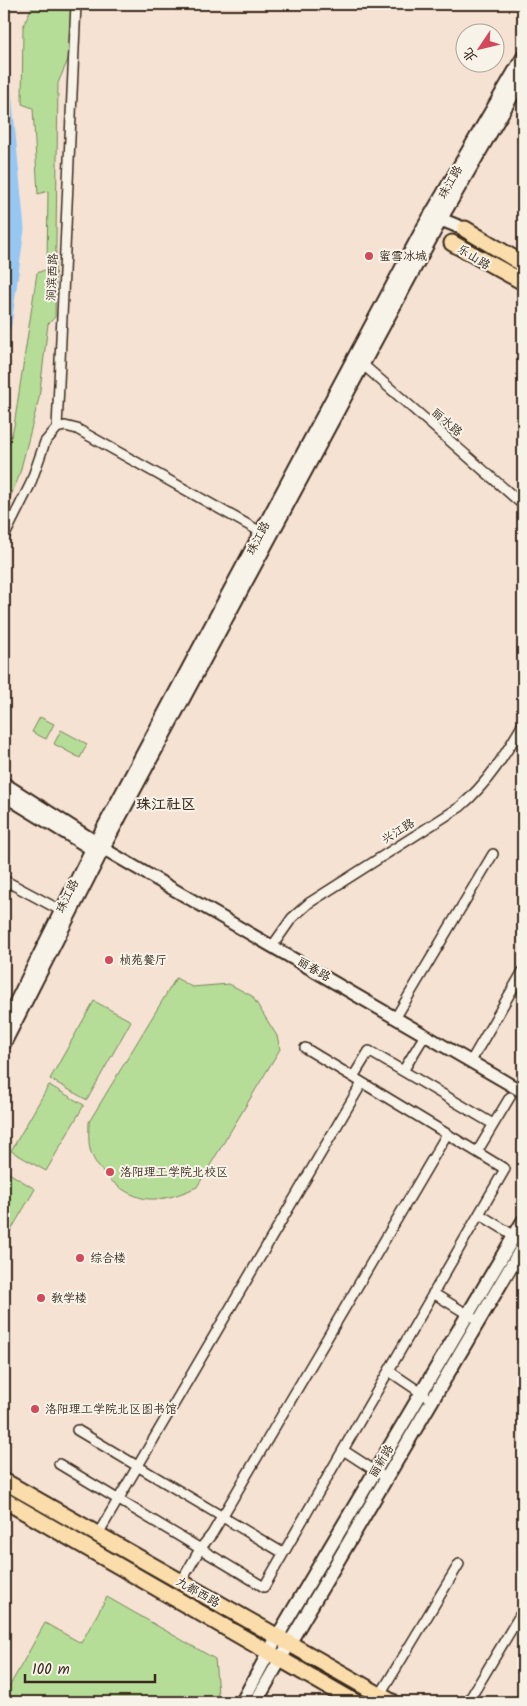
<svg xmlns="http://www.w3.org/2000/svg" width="527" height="1706" font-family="Kalam,'LXGW WenKai TC',sans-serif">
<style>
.green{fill:#b6dd98;stroke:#78845b}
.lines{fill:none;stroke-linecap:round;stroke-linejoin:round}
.river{stroke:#96c7f2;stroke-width:15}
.minor-casing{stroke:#3b2a1e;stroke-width:12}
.tertiary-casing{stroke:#3b2a1e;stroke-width:15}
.secondary-casing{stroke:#3b2a1e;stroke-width:16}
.primary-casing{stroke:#3b2a1e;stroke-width:19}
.minor{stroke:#f7f3e8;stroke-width:9}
.tertiary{stroke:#f7f3e8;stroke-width:11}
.secondary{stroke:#f7f3e8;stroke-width:12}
.primary{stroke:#faddab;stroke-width:15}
.poi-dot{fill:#d1495b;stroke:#f7f3e8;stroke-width:2}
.labels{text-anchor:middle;stroke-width:4;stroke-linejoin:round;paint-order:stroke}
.street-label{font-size:12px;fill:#3b2a1e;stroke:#f7f3e8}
.poi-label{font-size:12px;fill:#3b2a1e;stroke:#f7f3e8;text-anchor:start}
.quarter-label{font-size:15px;font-weight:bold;fill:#3b2a1e;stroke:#f7f3e8}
</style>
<rect width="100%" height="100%" fill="#f5e2d3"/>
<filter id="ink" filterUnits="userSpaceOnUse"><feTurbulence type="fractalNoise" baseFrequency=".02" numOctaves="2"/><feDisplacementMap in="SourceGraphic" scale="10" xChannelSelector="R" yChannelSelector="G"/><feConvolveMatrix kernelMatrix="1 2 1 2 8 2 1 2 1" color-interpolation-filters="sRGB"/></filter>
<g filter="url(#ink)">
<path class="green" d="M33,4H72L76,41L58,83L55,317L48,324L39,398L19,476L4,513V461L14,426L37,273L47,269L48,191L38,194L33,108L22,104L23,27Z
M40,717L54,724L46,739L32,732Z
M61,730L87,744L80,758L54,744Z
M176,978L192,987L229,984L252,996L277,1036L280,1049L197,1187C181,1194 166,1200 149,1199C126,1198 95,1171 90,1149C88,1141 89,1130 89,1122Z
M94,1001L131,1021L87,1100L50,1079Z
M49,1085L84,1105L46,1171L11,1151Z
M4,1170L35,1189L4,1242Z
M107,1597L215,1659L218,1694L215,1702H4V1696L45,1623L81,1643Z"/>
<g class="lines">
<path class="river" d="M4,92L17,229L4,324"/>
<defs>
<path id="minor" d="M360,362L523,505
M57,428L65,426L77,429L261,532
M4,537L30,485L45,442L57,428L76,4
M4,880L60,910
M273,945L292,918L309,903L460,807C488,783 505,755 523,724
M396,1017L493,854
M471,1061L523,971
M403,1071L425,1035
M353,1077L369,1051L493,1124
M477,1152L510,1097
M479,1214L523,1241
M433,1293L472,1317
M389,1371L426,1396
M77,1430L283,1553
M343,1450L380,1474
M59,1464L264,1587L505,1169L305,1048
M98,1534L362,1083
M181,1582L200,1549L212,1534L447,1134
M380,1695L459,1564
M468,1702L523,1610"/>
<path id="tertiary" d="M104,849L523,1092"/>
<path id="secondary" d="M435,217L472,232
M4,784L100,845
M4,795L92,849H99
M4,1026L92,849L423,228L523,57
M4,1044L108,839L363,364L446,210L523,77
M242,1702L277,1637L523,1221
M256,1702L289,1644L523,1246"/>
<path id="primary" d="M465,229L523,264
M452,243L523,282
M4,1481L392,1702
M4,1500L355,1702"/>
</defs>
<use href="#minor" class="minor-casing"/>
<use href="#tertiary" class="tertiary-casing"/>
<use href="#secondary" class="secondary-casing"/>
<use href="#primary" class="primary-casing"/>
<use href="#minor" class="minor"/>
<use href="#tertiary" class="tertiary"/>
<use href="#secondary" class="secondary"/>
<use href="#primary" class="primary"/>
</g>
</g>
<g class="poi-dot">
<circle cx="369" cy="256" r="5"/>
<circle cx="109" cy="960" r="5"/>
<circle cx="110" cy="1172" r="5"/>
<circle cx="80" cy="1258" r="5"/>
<circle cx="41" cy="1298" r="5"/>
<circle cx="35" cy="1409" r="5"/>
</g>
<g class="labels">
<g class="street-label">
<text transform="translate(450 182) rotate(-60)" y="4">珠江路</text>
<text transform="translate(474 257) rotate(32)" y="4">乐山路</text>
<text transform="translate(52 277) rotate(-87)" y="4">涧滨西路</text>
<text transform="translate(447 422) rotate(41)" y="4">丽水路</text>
<text transform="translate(258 538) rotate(-62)" y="4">珠江路</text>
<text transform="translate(398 831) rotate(-32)" y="4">兴江路</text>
<text transform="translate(67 896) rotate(-63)" y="4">珠江路</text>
<text transform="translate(314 969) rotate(30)" y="4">丽春路</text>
<text transform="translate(381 1461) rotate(-59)" y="4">丽新路</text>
<text transform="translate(198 1592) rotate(30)" y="4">九都西路</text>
</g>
<g class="poi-label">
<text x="379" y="260">蜜雪冰城</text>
<text x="119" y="964">桢苑餐厅</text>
<text x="120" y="1176">洛阳理工学院北校区</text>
<text x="90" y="1262">综合楼</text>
<text x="51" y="1302">教学楼</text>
<text x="45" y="1413">洛阳理工学院北区图书馆</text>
</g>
<g class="quarter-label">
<text x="166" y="809">珠江社区</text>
</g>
</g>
<rect width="527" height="1706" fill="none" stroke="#f7f3e8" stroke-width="20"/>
<rect x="10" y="10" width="507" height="1686" fill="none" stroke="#3b2a1e" stroke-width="2" filter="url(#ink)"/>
<g transform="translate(480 48) rotate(235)"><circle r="24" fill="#f7f3e8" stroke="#aca397"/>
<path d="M0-4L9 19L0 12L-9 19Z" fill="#d1495b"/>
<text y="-8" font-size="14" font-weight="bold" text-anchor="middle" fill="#3b2a1e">北</text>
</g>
<path d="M25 1674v8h130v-8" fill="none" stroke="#3b2a1e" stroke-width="2.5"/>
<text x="32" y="1674" font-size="15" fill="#3b2a1e" stroke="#f7f3e8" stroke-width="4" paint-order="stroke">100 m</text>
</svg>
